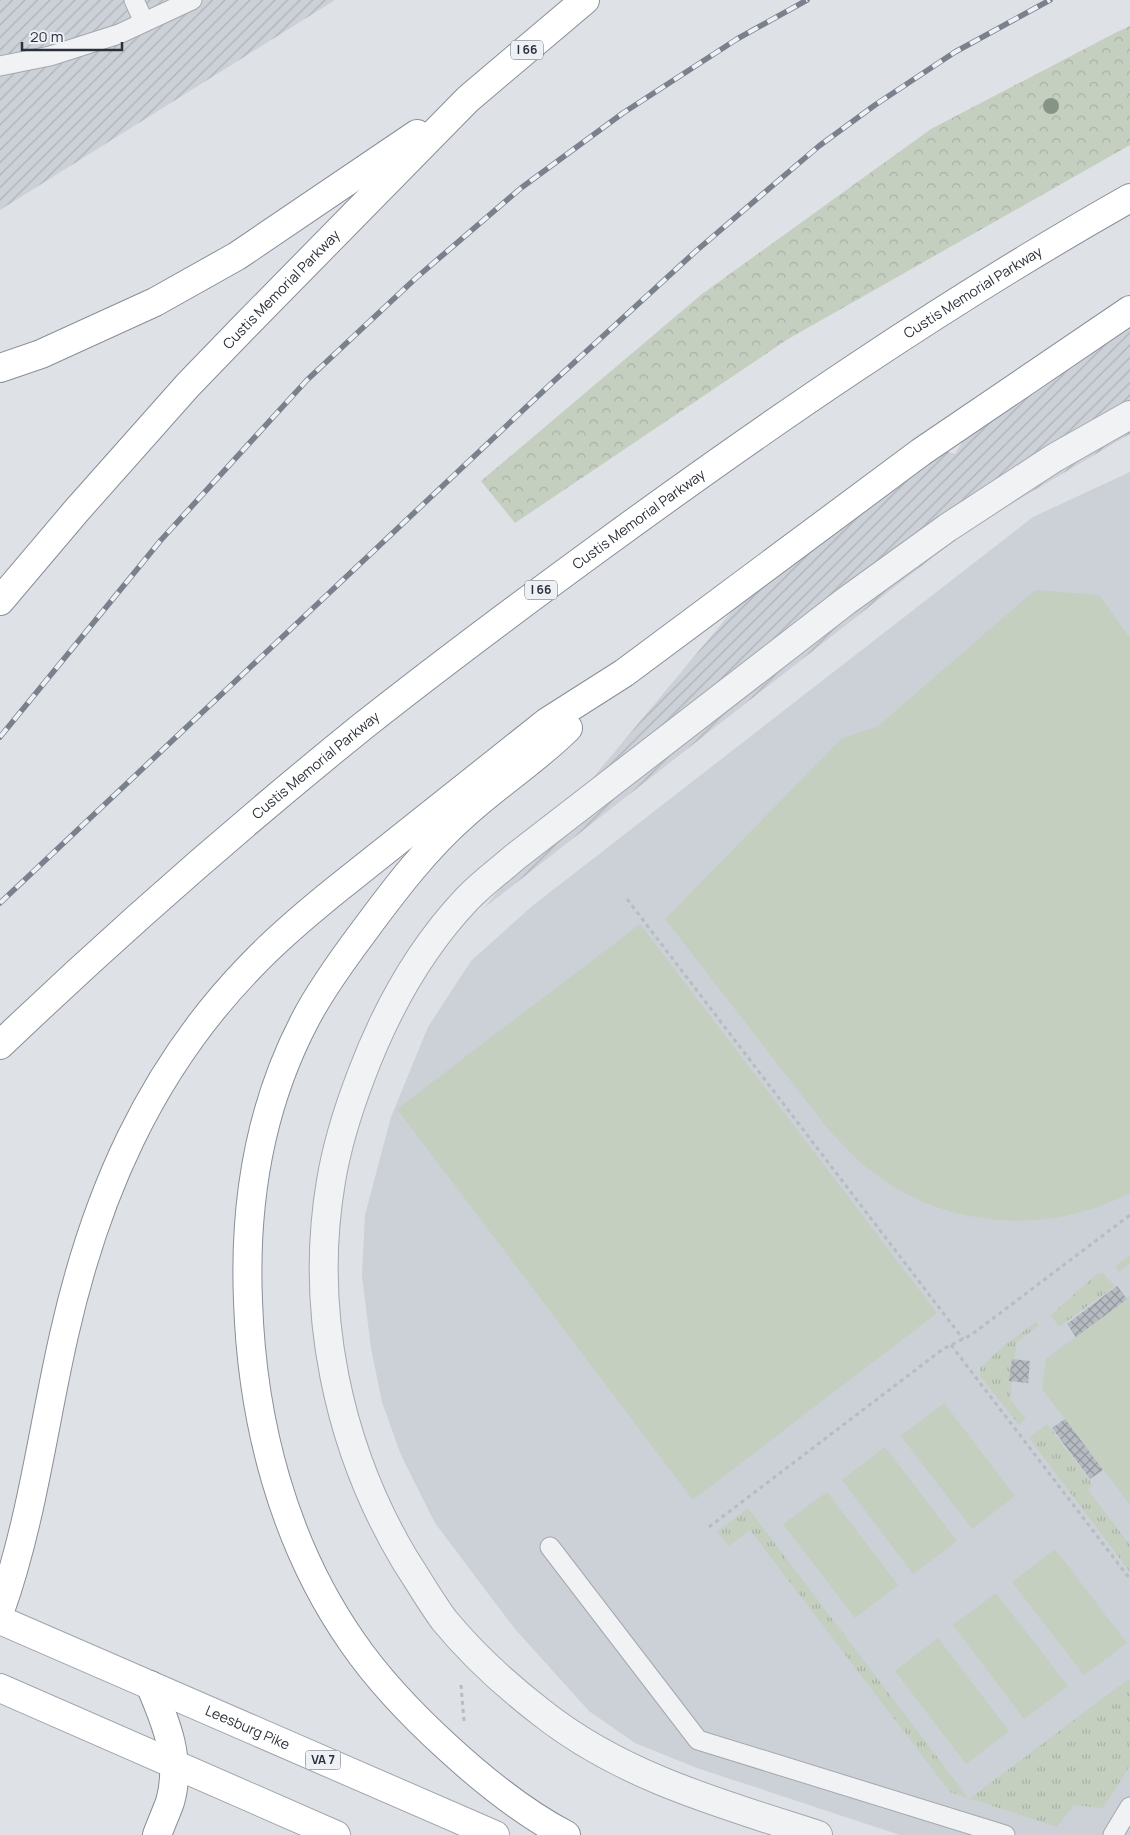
<svg xmlns="http://www.w3.org/2000/svg" width="1130" height="1835" font-family="Manrope,sans-serif">
<style>
.built{fill:#ccd0d7}
.industrial{fill:url(#industrial-furrows)}
.grass{fill:url(#grass-tufts)}
.forest{fill:url(#forest-crowns)}
.pitch{fill:#c4cfc0}
.building{fill:url(#building-cross-hatch)}
.lines{fill:none;stroke-linecap:round;stroke-linejoin:round}
.service-casing{stroke:#a4a8af;stroke-width:21}
.minor-casing{stroke:#a4a8af;stroke-width:30}
.primary-casing{stroke:#9fa6b0;stroke-width:30}
.motorway-casing{stroke:#878f9a;stroke-width:30}
.path{stroke:#b8bcc0;stroke-width:3;stroke-dasharray:4 4;stroke-linecap:butt}
.service{stroke:#f0f2f4;stroke-width:19}
.minor{stroke:#f0f2f4;stroke-width:28}
.primary{stroke:#fff;stroke-width:28}
.motorway{stroke:#fff;stroke-width:28}
.rail-casing{stroke:#79818d;stroke-width:5.5}
.rail{stroke:#edf0f4;stroke-width:4;stroke-dasharray:11;stroke-linecap:butt}
.tree{fill:#869486}
.labels{text-anchor:middle;stroke-width:5;stroke-linejoin:round;paint-order:stroke}
.shield{fill:#edf0f4;stroke:#646a72;stroke-width:1}
.shield-label{font-size:12px;font-weight:bold;fill:#29303b}
.street-label{font-size:14px;fill:#29303b;stroke:#edf0f4}
</style>
<defs>
<pattern id="industrial-furrows" width="10" height="10" patternUnits="userSpaceOnUse" patternTransform="scale(1.25)"><rect width="10" height="10" fill="#ccd0d7"/><path d="M-1 1l2-2M0 10L10 0M9 11l2-2" fill="none" stroke="#afb3b9"/></pattern>
<pattern id="grass-tufts" width="24" height="20" patternUnits="userSpaceOnUse" patternTransform="scale(1.25)"><rect width="24" height="20" fill="#c4cfc0"/><path d="M3 7l-1-3M5 7V3M7 7l1-3M15 17l-1-3M17 17v-4M19 17l1-3" fill="none" stroke="#a8b2a6"/></pattern>
<pattern id="forest-crowns" width="20" height="18" patternUnits="userSpaceOnUse" patternTransform="scale(1.25)"><rect width="20" height="18" fill="#c4cfc0"/><path d="M2 6a3 3 0 1 1 6 0M12 15a3 3 0 1 1 6 0" fill="none" stroke="#a8b2a6"/></pattern>
<pattern id="building-cross-hatch" width="8" height="8" patternUnits="userSpaceOnUse" patternTransform="scale(1.25)"><rect width="8" height="8" fill="#b6bbc2"/><path d="M0 0l8 8M0 8l8-8" fill="none" stroke="#94989f"/></pattern>
</defs>
<rect width="100%" height="100%" fill="#dee1e6"/>
<path class="built" d="M1130,472V1835H900L697,1768L635,1743L589,1711L515,1629L435,1523L401,1455L382,1402L371,1348L362,1276L365,1215L391,1117L428,1027L471,961L531,907L1033,517Z"/>
<path class="industrial" d="M0,0H335L0,210Z
M1130,317V434L970,528L484,908L810,518L919,441L955,454L987,400Z"/>
<path class="grass" d="M1130,1255V1263L1119,1272L1115,1266Z
M1103,1273L1115,1286L1059,1327L1051,1315L1096,1275Z
M1036,1322L1039,1325L1017,1342L1014,1359H1012V1381L1010,1399L1026,1419L1019,1425L980,1376V1368L1000,1349Z
M1047,1424L1093,1485L1088,1490L1130,1545V1572L1029,1438Z
M748,1508L969,1799L1130,1678V1766L1103,1808L1074,1805L1057,1827L950,1792L750,1530L729,1546L717,1532Z"/>
<path class="forest" d="M1130,26V145L788,339L515,523L481,481L702,294L931,129L1115,33Z"/>
<path class="pitch" d="M1035,590L1099,595L1130,638V1193C1048,1236 945,1229 871,1171C855,1159 842,1143 828,1129L665,919L842,738L877,727Z
M640,924L937,1313L693,1500L397,1109Z
M1130,1296V1505L1042,1389L1046,1359Z
M944,1403L1015,1496L972,1529L901,1436Z
M885,1447L957,1541L913,1574L842,1480Z
M827,1492L898,1585L855,1618L783,1524Z
M1055,1549L1127,1643L1084,1675L1012,1582Z
M996,1593L1068,1686L1024,1719L953,1625Z
M938,1638L1009,1731L966,1764L895,1671Z"/>
<path class="building" d="M1117,1286L1127,1299L1076,1337L1067,1324Z
M1012,1359L1030,1361L1028,1383L1009,1381Z
M1065,1419L1103,1470L1090,1479L1052,1428Z"/>
<g class="lines">
<defs>
<path id="service" d="M134,0L144,22
M0,66L50,56L119,34L192,0
M550,1547L698,1740L1005,1835
M1113,1835L1130,1807"/>
<path id="minor" d="M818,1835C722,1804 623,1777 542,1713C507,1686 472,1654 444,1620C430,1601 418,1580 405,1560C338,1448 309,1311 331,1181C337,1145 348,1110 361,1076C385,1012 419,950 466,900C481,884 499,871 515,857L846,601L947,528L1054,458L1130,415"/>
<g id="primary">
<path id="s1" d="M0,1620L495,1835"/>
<path d="M0,1688L336,1835"/>
</g>
<g id="motorway">
<path d="M0,368L41,354L155,302L237,256L417,134"/>
<path id="s2" d="M0,601L77,510L188,385L247,324L468,99L585,0"/>
<path id="s3" d="M0,1045C116,934 238,827 363,726C439,666 518,607 596,550C768,424 944,303 1130,198"/>
<path d="M0,1611C32,1521 43,1427 64,1335C95,1197 149,1072 248,969C275,940 306,914 337,889L547,722L624,673L921,452L1130,310"/>
<path d="M150,1685C166,1722 182,1761 170,1802C166,1813 161,1824 157,1835"/>
<path d="M566,1835C522,1812 484,1781 447,1747C413,1716 380,1682 353,1643C283,1543 252,1421 248,1301C244,1204 260,1106 305,1020C321,989 343,959 364,931C395,889 426,848 465,814C498,784 537,759 568,728"/>
</g>
</defs>
<use href="#service" class="service-casing"/>
<use href="#minor" class="minor-casing"/>
<use href="#primary" class="primary-casing"/>
<use href="#motorway" class="motorway-casing"/>
<path class="path" d="M627,899L963,1339
M951,1345L1130,1579
M709,1527L943,1349L971,1335L1130,1215
M461,1685L464,1721"/>
<use href="#service" class="service"/>
<use href="#minor" class="minor"/>
<use href="#primary" class="primary"/>
<use href="#motorway" class="motorway"/>
<defs>
<path id="rail" d="M0,737L161,540L307,380L416,278L521,188L623,113L737,39L807,0
M0,903L554,381L696,251L819,146L875,105L955,52L1050,0"/>
</defs>
<use href="#rail" class="rail-casing"/>
<use href="#rail" class="rail"/>
</g>
<circle class="tree" cx="1051" cy="106" r="8"/>
<g class="labels">
<g class="shield">
<rect x="511" y="40.5" width="32" height="19" rx="4"/>
<rect x="525" y="580.5" width="32" height="19" rx="4"/>
<rect x="305.5" y="1750.5" width="35" height="19" rx="4"/>
</g>
<g class="shield-label">
<text x="527" y="54">I 66</text>
<text x="541" y="594">I 66</text>
<text x="323" y="1764">VA 7</text>
</g>
<g class="street-label">
<text dy="5" stroke="none"><textPath href="#s2" startOffset="420">Custis Memorial Parkway</textPath></text>
<text dy="5" stroke="none"><textPath href="#s3" startOffset="1232">Custis Memorial Parkway</textPath></text>
<text dy="5" stroke="none"><textPath href="#s3" startOffset="828">Custis Memorial Parkway</textPath></text>
<text dy="5" stroke="none"><textPath href="#s3" startOffset="422">Custis Memorial Parkway</textPath></text>
<text dy="5" stroke="none"><textPath href="#s1" startOffset="270">Leesburg Pike</textPath></text>
</g>
</g>
<path d="M22 42v8h100v-8" fill="none" stroke="#29303b" stroke-width="2.5"/>
<text x="30" y="42" font-size="15" fill="#29303b" stroke="#edf0f4" stroke-width="4" paint-order="stroke">20 m</text>
</svg>
